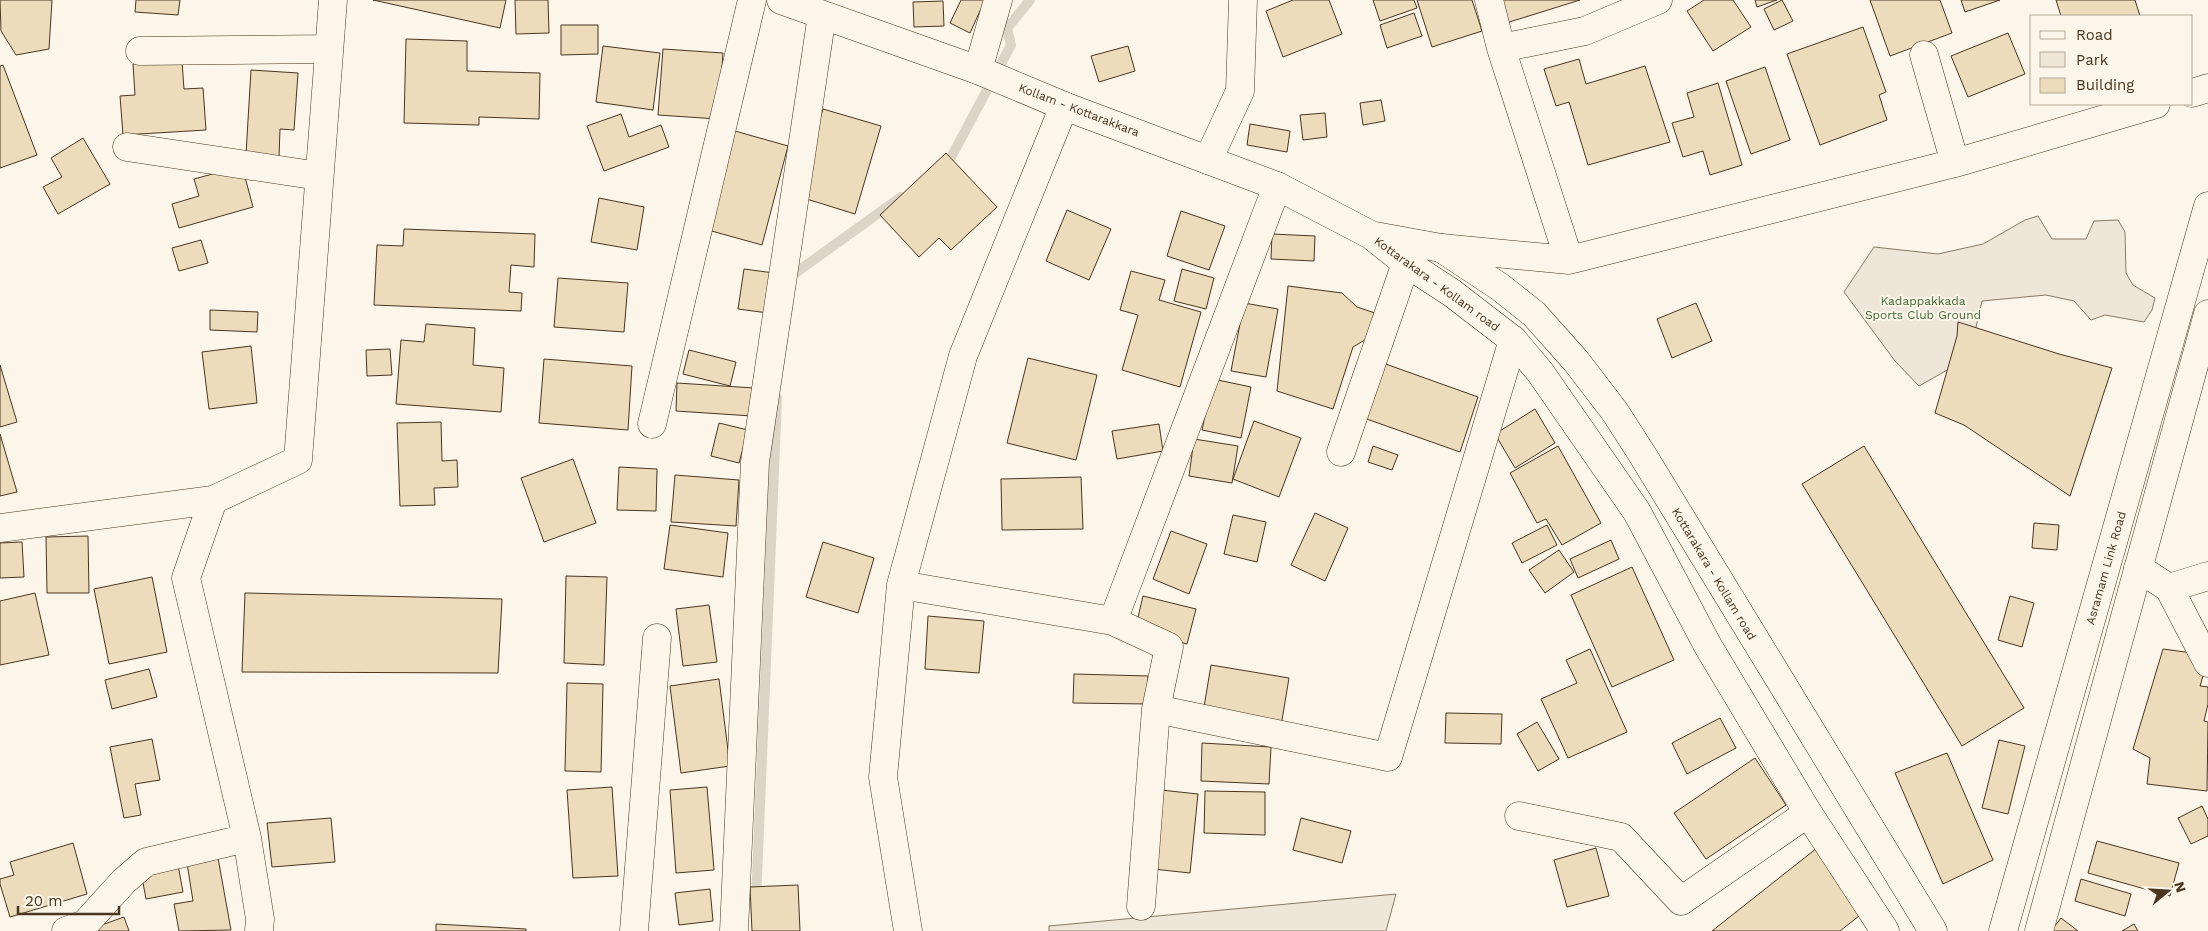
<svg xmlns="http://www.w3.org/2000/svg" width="2208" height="931" font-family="'Work Sans',sans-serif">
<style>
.green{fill:#ede6d9;stroke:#887966}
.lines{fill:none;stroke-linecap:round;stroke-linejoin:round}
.stream{stroke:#dcd4c6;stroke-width:10}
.building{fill:#ecdcbc;stroke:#4a3520}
.minor-casing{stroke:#4a3520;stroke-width:29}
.secondary-casing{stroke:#4a3520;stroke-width:29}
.primary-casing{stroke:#4a3520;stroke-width:29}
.minor{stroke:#fbf6e9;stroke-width:28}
.secondary{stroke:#fbf6e9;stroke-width:28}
.primary{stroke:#fbf6e9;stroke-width:28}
.labels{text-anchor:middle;stroke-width:4;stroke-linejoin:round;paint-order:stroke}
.street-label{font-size:12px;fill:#4a3520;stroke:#fbf6e9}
.park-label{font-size:12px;fill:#436837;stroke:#fbf6e9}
</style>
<rect width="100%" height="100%" fill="#fbf6e9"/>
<path class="green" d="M2038,216L2052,239H2086L2094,221L2118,220L2125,232L2126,273L2133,285L2155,298L2152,310L2144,322L2105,315L2091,320L2074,301L2046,295L1982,301L1974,336L1949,369L1919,386L1895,361L1844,292L1874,247L1938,254L1983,244L2025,220Z
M1396,894L1386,931H1049V926Z"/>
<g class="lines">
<path class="stream" d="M944,167L947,165L1011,45L1007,28L1030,0
M787,279L901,197
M756,901L777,398"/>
</g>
<path class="building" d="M0,0H52L49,49L16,55L1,31Z
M136,0H180L178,15L135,12Z
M373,0H506L500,28Z
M515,0H548L549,33L516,34Z
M961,0H985L970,33L950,23Z
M1293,0H1329L1342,34L1283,57L1266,11Z
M1373,0H1414L1417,8L1380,21Z
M1417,0H1472L1482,31L1432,47Z
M1496,0H1580L1503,24Z
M1704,0H1733L1751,27L1713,51L1687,11Z
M1755,0H1777L1757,7Z
M1782,0L1793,21L1774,30L1764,9Z
M1870,0H1940L1952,33L1890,56Z
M1961,0H2000L1965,12Z
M2056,0H2135L2140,16H2061Z
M943,1L944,26L914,27L913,2Z
M1414,13L1422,36L1387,48L1380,25Z
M561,25H598V54L561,55Z
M1863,27L1886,92L1879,95L1887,120L1820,145L1787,54Z
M2008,33L2025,74L1968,97L1951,56Z
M406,39L467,41V71L540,73L539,119L479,117V125L404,123Z
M603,46L660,53L653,110L596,102Z
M1128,46L1135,71L1099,82L1091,56Z
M663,49L723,53L718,119L658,115Z
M1579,59L1586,84L1645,66L1670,142L1588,165L1569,102L1556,106L1544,69Z
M182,61L184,89L203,88L206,130L123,135L120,96L135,95L133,64Z
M3,65L37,155L0,168V66Z
M1765,67L1790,140L1751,154L1726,81Z
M251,70L298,73L294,130L280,129L279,157L246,154Z
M1718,83L1742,165L1710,175L1703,151L1683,157L1672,123L1694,117L1687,93Z
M1381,100L1385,121L1363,125L1360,103Z
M823,109L881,126L855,214L797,196Z
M1325,113L1327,137L1303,140L1300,115Z
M621,114L629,137L661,125L669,147L604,171L587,126Z
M1250,124L1290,131L1287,152L1247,145Z
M735,131L788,146L762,245L708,230Z
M83,138L110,184L58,214L43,187L62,177L51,158Z
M946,153L997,207L951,250L939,238L919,257L880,215Z
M242,166L253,207L179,228L172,204L199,196L194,179Z
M599,198L644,207L637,250L591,242Z
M1067,210L1111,229L1089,280L1046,261Z
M1181,211L1225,226L1209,270L1167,256Z
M404,229L535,234L534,267L511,265L509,292L522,293L521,311L374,305L377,245L403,246Z
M1272,234L1315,236L1314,261L1271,259Z
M201,240L208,263L179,271L172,248Z
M744,269L774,273L768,313L738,309Z
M1182,269L1214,278L1206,309L1174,301Z
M1131,271L1165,280L1159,300L1201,312L1180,387L1122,370L1138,315L1120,310Z
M558,278L628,283L624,332L554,327Z
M1288,286L1342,293L1357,307L1378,314L1380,331L1353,347L1333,409L1277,391Z
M1244,303L1278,309L1266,377L1231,371Z
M1696,303L1712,341L1672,358L1657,319Z
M210,310L258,312L257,332L210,330Z
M1958,322L2059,354L2112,368L2070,496L1964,425L1935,413L1957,336Z
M426,324L475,328L473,365L504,368L501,412L396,404L401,340L424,342Z
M251,346L257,403L209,409L202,352Z
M390,349L392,375L367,376L366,350Z
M689,350L736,362L730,386L683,374Z
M1028,358L1097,375L1076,460L1007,443Z
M544,359L632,366L628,430L539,423Z
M1380,362L1478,397L1460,452L1361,417Z
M0,365L17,422L0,427Z
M1213,379L1251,387L1241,438L1202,430Z
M677,383L754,388L752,416L676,411Z
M1535,409L1555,443L1515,468L1495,434Z
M1254,421L1301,438L1279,497L1233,479Z
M441,422L442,461L457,460L458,487L434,488L435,505L400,506L397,423Z
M719,423L748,430L739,463L711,456Z
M1159,424L1163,451L1117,459L1112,431Z
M0,434L17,492L0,496Z
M1194,439L1238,446L1232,483L1189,476Z
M1373,446L1398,455L1392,470L1368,462Z
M1558,446L1601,523L1562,545L1546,519L1537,523L1510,473Z
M1864,446L2024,708L1962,746L1802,484Z
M573,459L596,523L544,542L521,478Z
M619,467L657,469L656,511L617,510Z
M675,475L739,480L736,526L671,522Z
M1081,477L1083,529L1002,530L1001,479Z
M1315,513L1348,528L1325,581L1291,565Z
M1233,515L1266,522L1257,562L1224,554Z
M2034,523L2059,525L2057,550L2032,548Z
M670,525L728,533L723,577L664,569Z
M1547,525L1557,545L1522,563L1512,543Z
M1171,531L1207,544L1189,594L1153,579Z
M88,536L89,593H47L46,537Z
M1611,540L1619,559L1578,578L1570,559Z
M22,542L24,577L0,578V543Z
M823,542L874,558L858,613L806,597Z
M1559,550L1574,572L1545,593L1529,570Z
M1632,567L1674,660L1612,687L1571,595Z
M566,576L607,577L604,665L564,663Z
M152,577L167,652L109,664L94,589Z
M35,593L49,655L0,665V601Z
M245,593L502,599L498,673L242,672Z
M1143,596L1196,609L1187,644L1135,630Z
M2010,596L2034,603L2022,647L1998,640Z
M709,605L717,662L683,666L676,609Z
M928,616L984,621L979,673L925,669Z
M1590,649L1627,732L1568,758L1541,699L1577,683L1566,660Z
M2163,649L2200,654L2206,666L2200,686L2208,687V704L2204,721L2208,722L2207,791L2147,784L2150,758L2133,749Z
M1211,665L1289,678L1281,726L1203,713Z
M149,669L157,697L112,709L105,680Z
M1074,674L1148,676V704L1073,703Z
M719,679L730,766L681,773L670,686Z
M567,683L603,684L601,772L565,771Z
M1446,713L1502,714L1501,744L1445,743Z
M1720,718L1736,748L1687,774L1672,743Z
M1537,722L1559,759L1538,771L1517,734Z
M152,739L160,780L135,784L141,815L124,818L110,747Z
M1999,740L2025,746L2008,814L1982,808Z
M1202,743L1271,747L1269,784L1201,781Z
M1947,753L1993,860L1943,884L1895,773Z
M1755,758L1786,805L1706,859L1674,813Z
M612,787L618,876L573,878L567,790Z
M707,787L714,870L676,873L670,790Z
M1161,790L1198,794L1190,873L1153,869Z
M1205,791L1265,792V835L1204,833Z
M2202,806L2208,819V836L2191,844L2178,818Z
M331,818L335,862L272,867L267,823Z
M1301,818L1351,831L1342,863L1293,850Z
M2097,841L2179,863L2170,896L2088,873Z
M73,843L87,894L10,917L0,884V879L14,875L10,862Z
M1596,848L1609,896L1567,907L1554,860Z
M1817,848L1864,912L1840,931H1712Z
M218,858L231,930L179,931L174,904L193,901L187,863Z
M178,865L183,892L146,899L141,872Z
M2081,879L2131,894L2125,916L2075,901Z
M798,885L800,931H752L750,887Z
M710,889L713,921L679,925L675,893Z
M124,917L129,931H85Z
M2061,918L2078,931H2051Z
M436,924L526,929V931H436Z
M2134,924L2138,931H2122Z"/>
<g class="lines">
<defs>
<path id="minor" d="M1489,0L1501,48L1569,260
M1501,48L1585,31L1658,0
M140,51L329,49
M1924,55L1955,163
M978,70L998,0
M2192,93L2208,88
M127,147L319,176
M1208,160L1240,91L1243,0
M1277,186L1113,621L1169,647L1156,709L1388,757L1513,340
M1441,248L1569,260L1955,163L2156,104
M652,424L752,0
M1341,452L1406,263
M0,528L213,500
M2138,568L2169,588L2208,663
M901,585L1113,621
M2169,588L2208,576
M1519,816L1621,837L1681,901L1808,813
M1141,906L1156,709
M66,931L85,924L124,881L146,862L247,838
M259,931L260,919L247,838L186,578L213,500L298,460L333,0
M634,931L657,638
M734,931L755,462L822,15
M908,931L883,777L901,585L963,356L1064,106"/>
<path id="secondary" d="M2003,931L2208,206
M2039,931L2208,314"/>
<path id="primary" d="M781,0L978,70L1064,106L1277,186L1371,235L1406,263L1452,293L1513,340L1540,372L1637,512L1708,646L1808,813L1885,931
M1375,236L1441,248L1500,287L1534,314L1576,361L1615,412L1642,454L1933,931"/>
</defs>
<use href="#minor" class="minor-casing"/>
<use href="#secondary" class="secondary-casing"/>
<use href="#primary" class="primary-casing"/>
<use href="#minor" class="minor"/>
<use href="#secondary" class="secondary"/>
<use href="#primary" class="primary"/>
</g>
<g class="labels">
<g class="street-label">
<text transform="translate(1079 110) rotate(21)" y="4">Kollam - Kottarakkara</text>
<text transform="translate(1437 284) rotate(36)" y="4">Kottarakara - Kollam road</text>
<text transform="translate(2106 568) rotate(-74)" y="4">Asramam Link Road</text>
<text transform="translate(1714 574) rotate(59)" y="4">Kottarakara - Kollam road</text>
</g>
<g class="park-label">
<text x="1923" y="305">Kadappakkada<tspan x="1923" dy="14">Sports Club Ground</tspan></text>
</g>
</g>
<rect x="2030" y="15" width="162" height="90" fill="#fbf6e9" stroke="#b4a999"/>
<rect x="2040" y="31" width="25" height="8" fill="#fbf6e9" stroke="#b4a999"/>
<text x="2076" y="40" font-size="15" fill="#4a3520">Road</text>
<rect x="2040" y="52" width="25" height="15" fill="#ede6d9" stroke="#b4a999"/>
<text x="2076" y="65" font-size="15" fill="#4a3520">Park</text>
<rect x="2040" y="78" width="25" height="15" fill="#ecdcbc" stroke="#b4a999"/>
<text x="2076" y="90" font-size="15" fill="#4a3520">Building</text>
<g transform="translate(2168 891) rotate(72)" stroke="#fbf6e9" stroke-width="4" paint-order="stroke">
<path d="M0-4L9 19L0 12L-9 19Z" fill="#4a3520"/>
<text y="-8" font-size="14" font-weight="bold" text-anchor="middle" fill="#4a3520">N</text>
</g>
<path d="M18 906v8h101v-8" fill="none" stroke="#4a3520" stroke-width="2.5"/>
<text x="25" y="906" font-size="15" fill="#4a3520" stroke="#fbf6e9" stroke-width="4" paint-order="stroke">20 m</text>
</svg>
